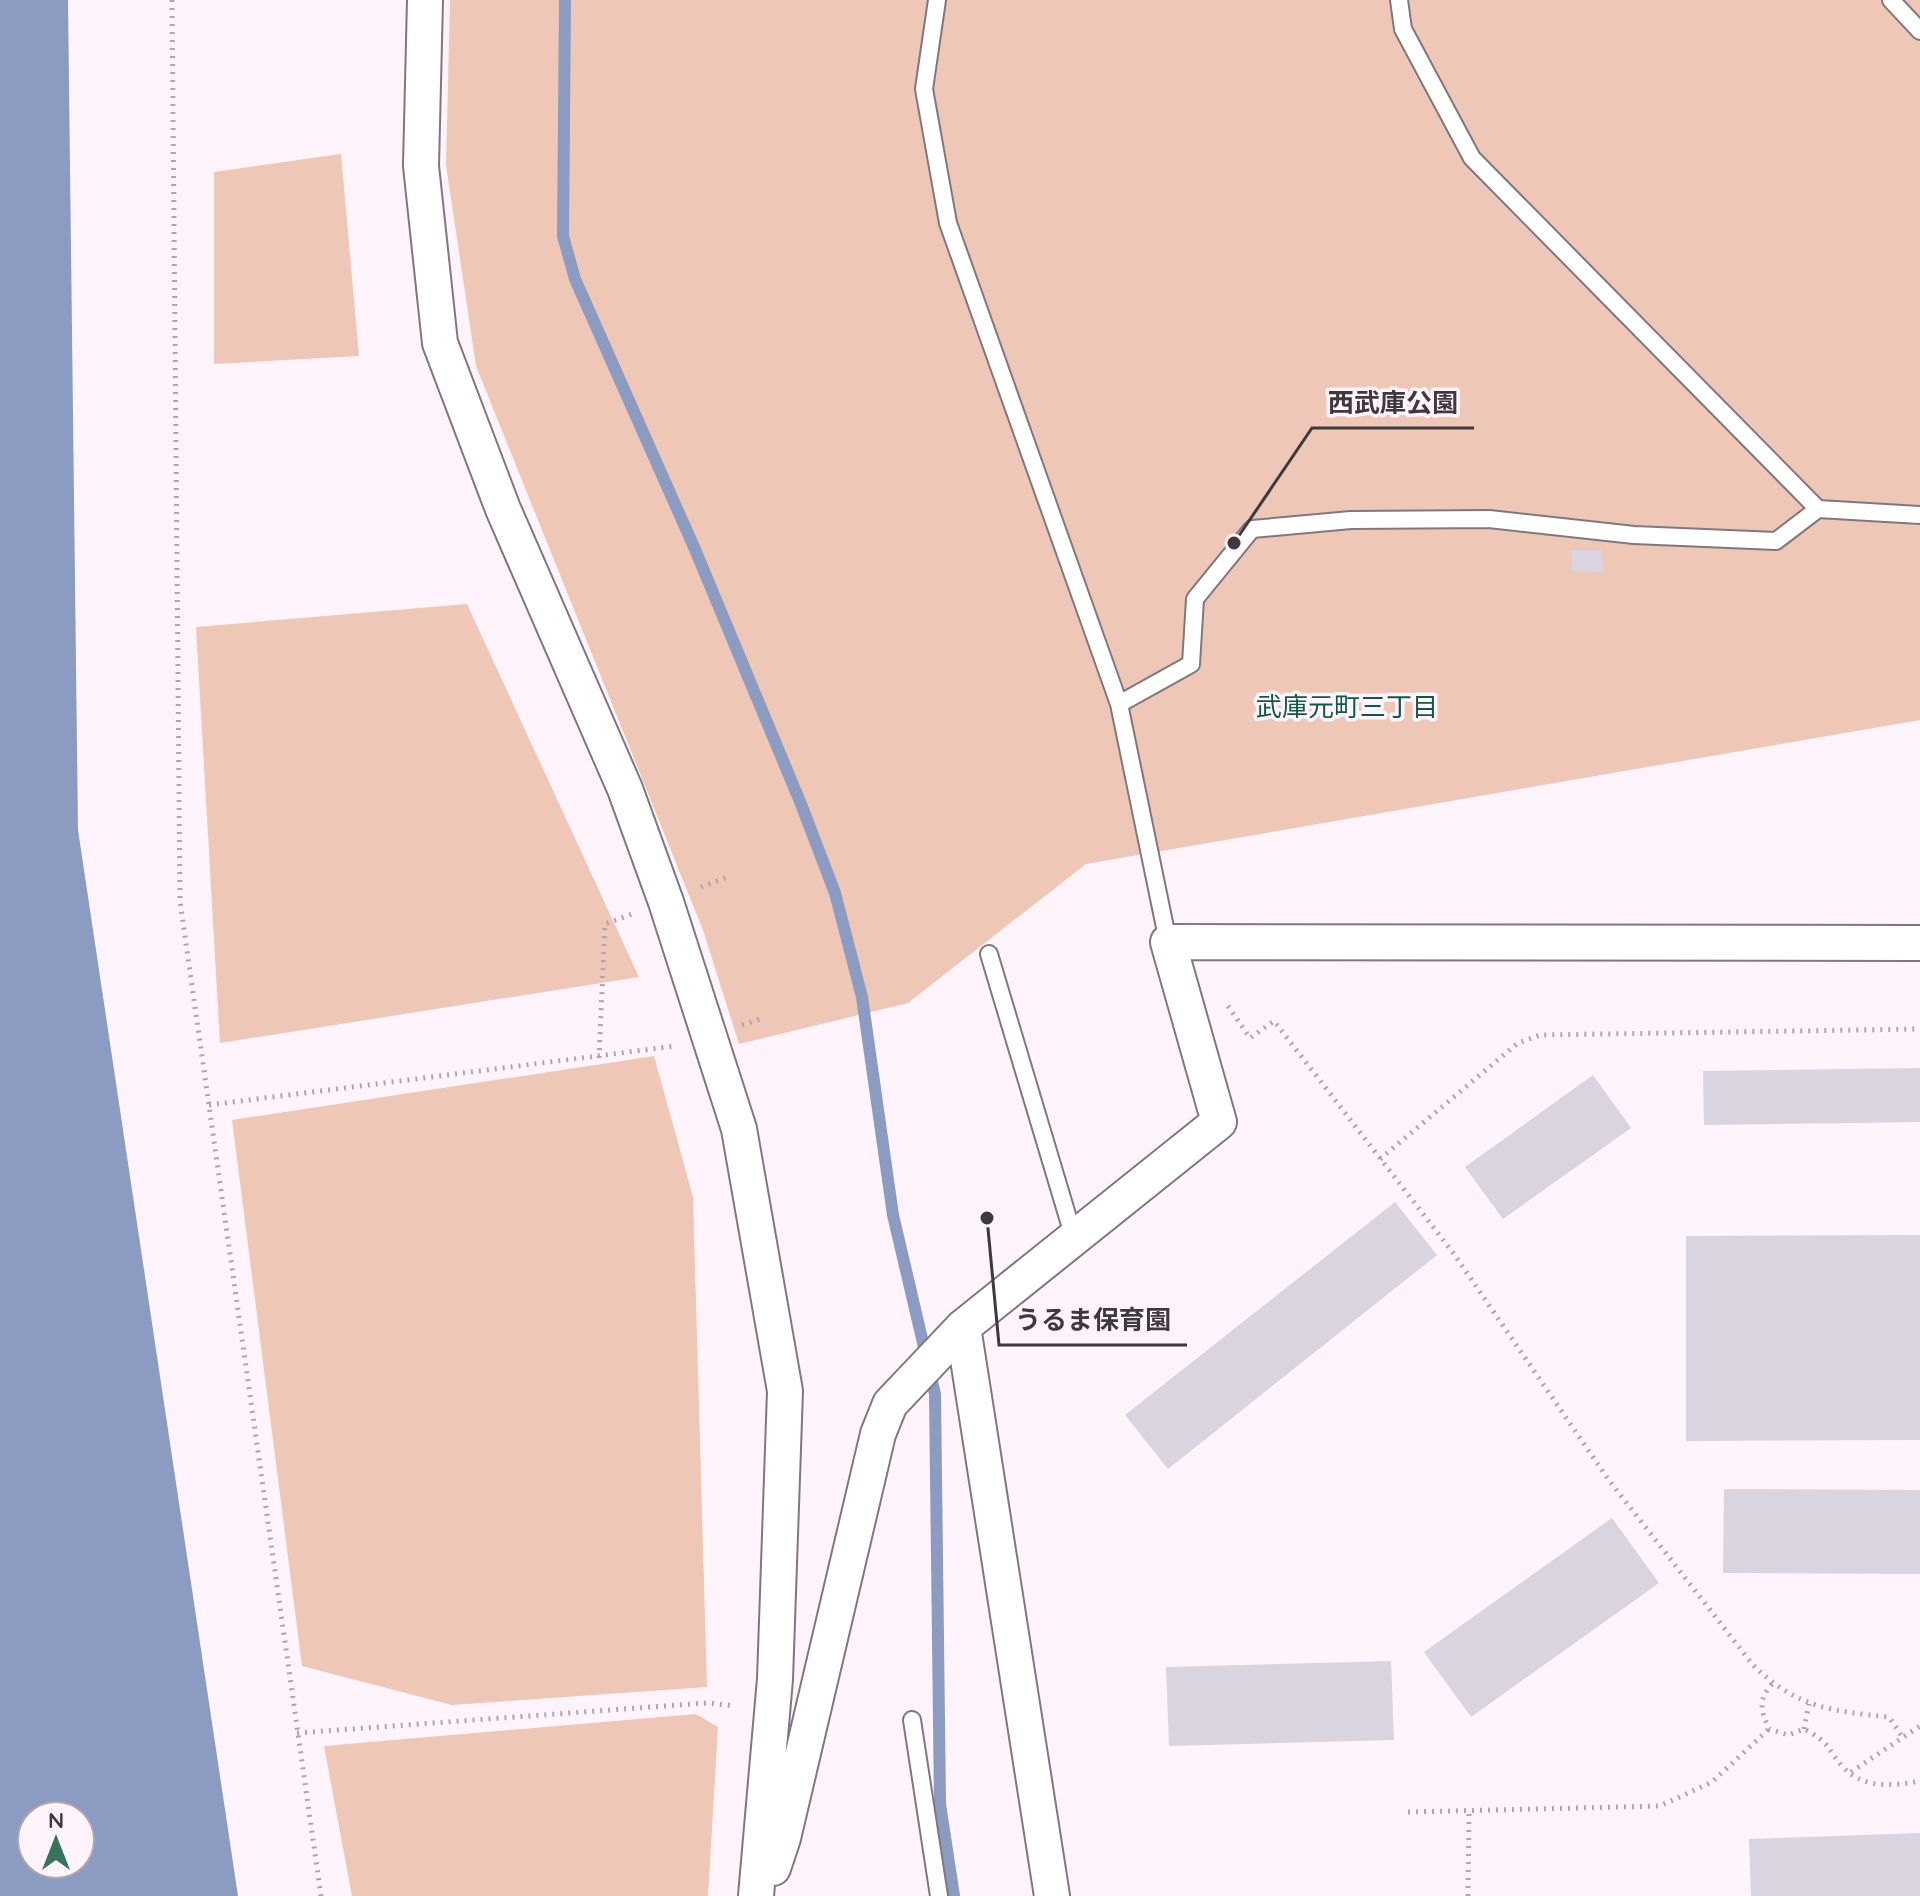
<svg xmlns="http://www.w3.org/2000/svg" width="1920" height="1896" font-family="Quicksand,'Noto Sans JP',sans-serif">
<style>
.green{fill:#efc7b6}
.water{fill:#8c9bc1;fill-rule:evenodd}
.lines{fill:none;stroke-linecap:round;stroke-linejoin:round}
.stream{stroke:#8c9bc1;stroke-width:12}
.building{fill:#d9d4e0}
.lane-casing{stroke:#81777f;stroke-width:20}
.street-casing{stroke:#81777f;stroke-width:38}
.path{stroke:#afa6ad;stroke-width:5;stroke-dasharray:2 6;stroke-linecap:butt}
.lane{stroke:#fff;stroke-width:16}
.street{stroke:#fff;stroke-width:34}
.labels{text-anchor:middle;stroke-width:7;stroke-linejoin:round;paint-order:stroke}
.neighbourhood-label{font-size:26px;fill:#0f5a42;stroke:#fff3fc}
.leader{fill:none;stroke:#3d393c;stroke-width:3}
.callout-dot{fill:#3d393c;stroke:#fff3fc;stroke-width:3}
.callout-label{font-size:26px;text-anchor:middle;font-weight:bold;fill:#3d393c;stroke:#fff3fc;stroke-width:7;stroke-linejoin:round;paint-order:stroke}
</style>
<rect width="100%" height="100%" fill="#fff3fc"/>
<path class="green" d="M450,0H1920V720L1086,864L908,1003L739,1044L703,930L476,366L446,165Z
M341,154L359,356L214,364V172Z
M467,604L639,977L220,1043L196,627Z
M654,1056L693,1197L707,1687L452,1705L302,1666L232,1120Z
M696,1714L718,1727L708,1896H352L324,1746Z"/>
<path class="water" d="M0,0H68L78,830L238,1896H0ZM32,1816H80V1864H32Z"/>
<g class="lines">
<path class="stream" d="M565,0L563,236L575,279L694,547L801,804L835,893L862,997L893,1215L935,1394L940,1804L954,1896"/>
</g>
<path class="building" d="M1571,550H1602L1603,573L1572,571Z
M1920,1068V1122L1704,1125L1703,1071Z
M1593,1075L1631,1128L1503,1219L1465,1167Z
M1395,1202L1437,1255L1168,1469L1125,1415Z
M1920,1235V1440L1686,1441V1236Z
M1724,1489L1920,1490V1574L1723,1573Z
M1612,1518L1659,1583L1471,1717L1424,1652Z
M1391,1661L1394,1740L1169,1746L1166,1667Z
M1920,1833V1896H1751L1749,1839Z"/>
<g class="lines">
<defs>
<path id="lane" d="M937,0L924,89L948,223L1119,704L1168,942
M1399,0L1403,29L1472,158L1818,509
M1891,0L1920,31
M1119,704L1191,664L1195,599L1252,529L1351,520L1489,519L1634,535L1776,541L1818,509L1920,515
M989,954L1074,1238
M912,1720L939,1896"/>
<path id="street" d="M425,0L421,166L440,343L503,509L625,789L666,902L739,1129L785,1391L775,1679L756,1896
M963,1327L1052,1896
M773,1868L783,1838L878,1434L890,1404L963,1327L1219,1122L1168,942L1920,943"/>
</defs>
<use href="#lane" class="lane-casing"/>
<use href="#street" class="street-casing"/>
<path class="path" d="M172,0L180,901L321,1896
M701,887L727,877
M1228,1006L1250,1038L1274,1021L1454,1254L1608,1479L1753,1665C1797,1708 1831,1711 1889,1717L1903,1738
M742,1025L763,1018
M599,1058L605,924L632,914
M209,1105L676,1046
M1380,1159L1518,1043L1540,1035L1920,1029
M1772,1684C1758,1700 1761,1711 1769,1729L1788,1735L1804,1729C1832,1744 1825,1747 1843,1767C1863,1789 1894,1786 1920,1781
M1804,1729L1809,1704
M297,1733L706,1703L735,1706
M1851,1772L1920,1726
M1408,1812L1660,1806L1712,1782L1769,1729
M1468,1896L1469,1811"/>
<use href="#lane" class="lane"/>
<use href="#street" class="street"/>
</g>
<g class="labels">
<g class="neighbourhood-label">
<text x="1347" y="716">武庫元町三丁目</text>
</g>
</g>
<path class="leader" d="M1234 543L1312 428H1474M987 1218L999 1345H1187"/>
<g class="callout-dot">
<circle cx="1234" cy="543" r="8"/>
<circle cx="987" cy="1218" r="8"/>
</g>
<g class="callout-label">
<text x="1393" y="412">西武庫公園</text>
<text x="1093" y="1329">うるま保育園</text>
</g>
<g transform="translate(56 1840)"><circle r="38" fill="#fff3fc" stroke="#b1a9af" stroke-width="2"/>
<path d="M0-6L14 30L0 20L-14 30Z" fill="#38735c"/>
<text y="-12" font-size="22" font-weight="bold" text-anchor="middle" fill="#3d393c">N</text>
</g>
</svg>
